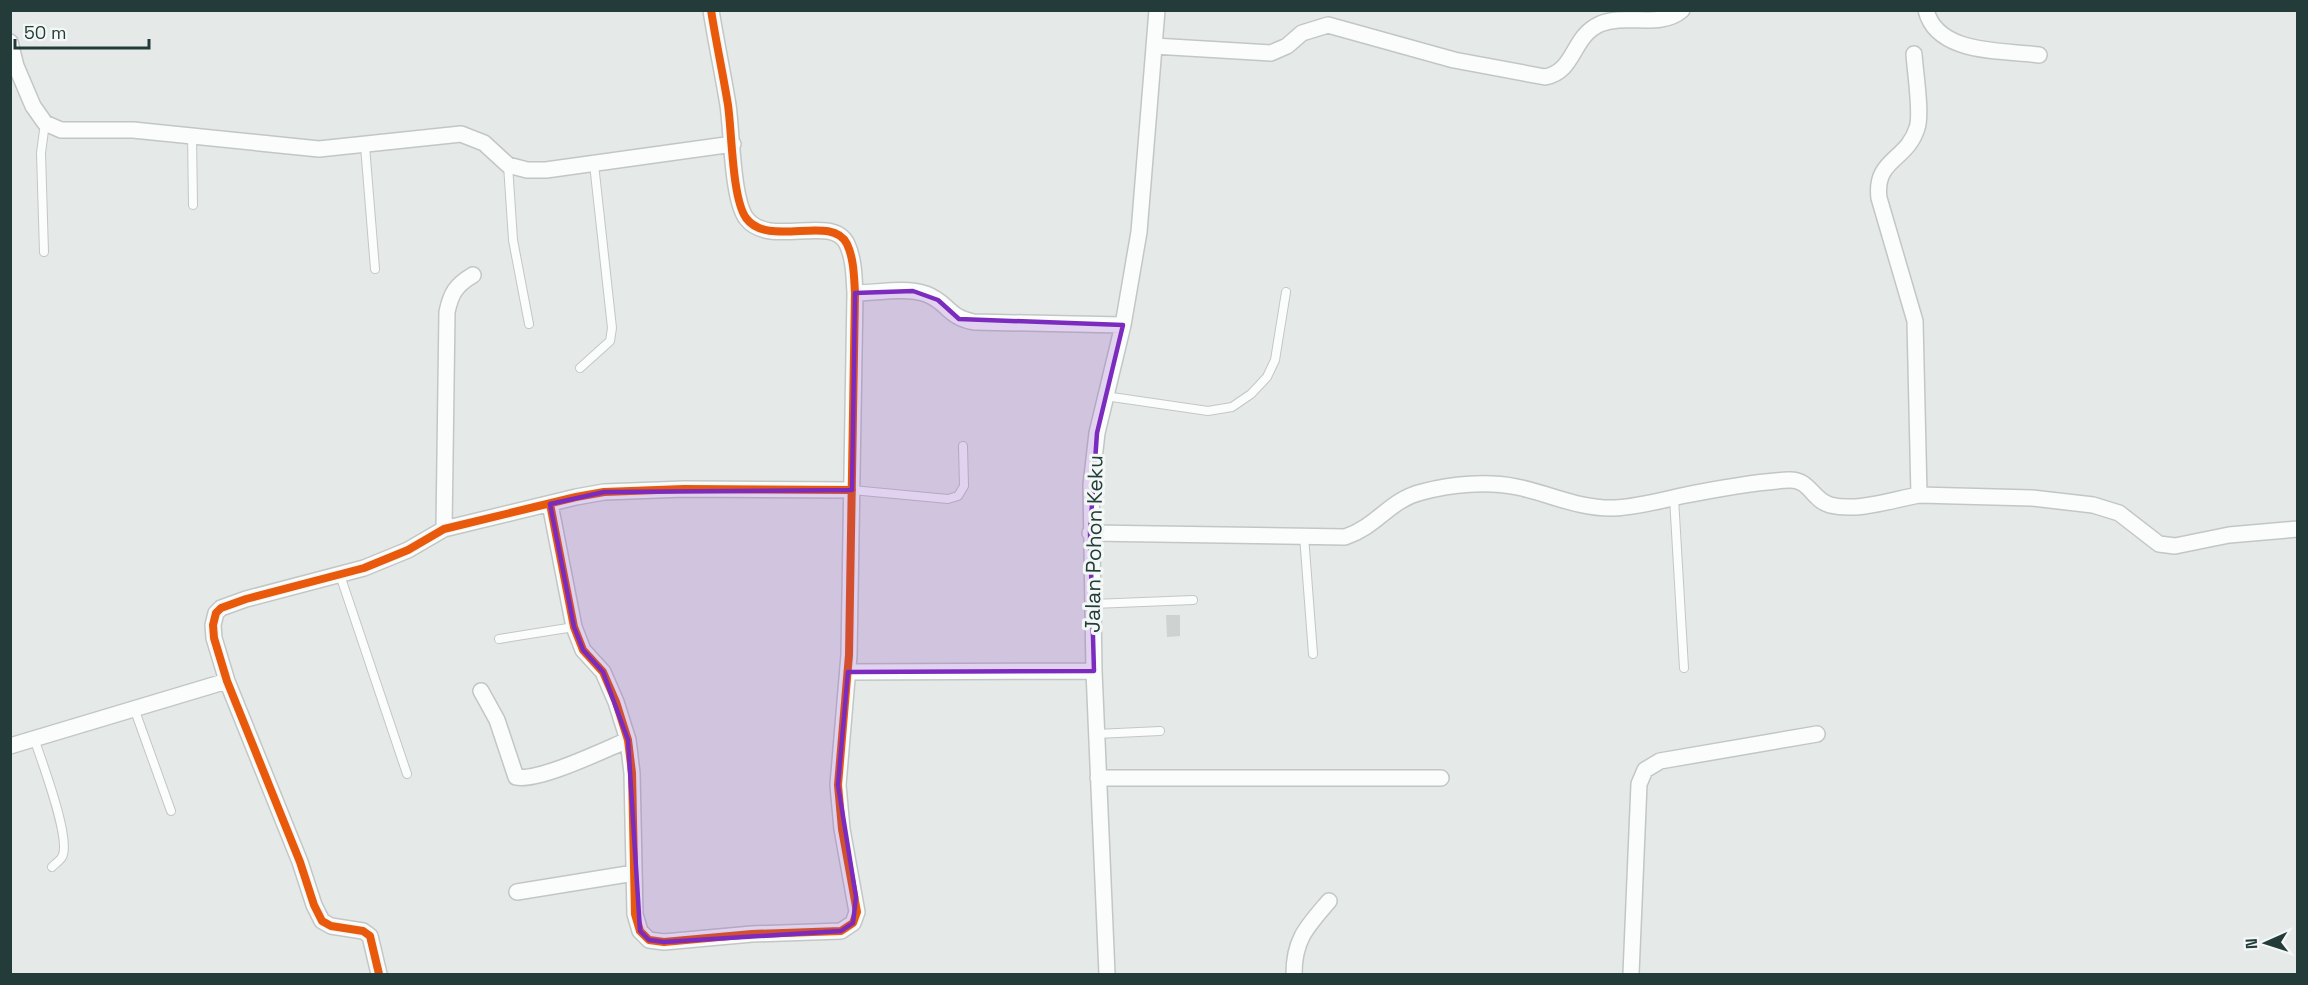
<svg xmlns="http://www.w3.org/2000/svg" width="2308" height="985" font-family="'Space Grotesk',sans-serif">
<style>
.building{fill:#ced2d1}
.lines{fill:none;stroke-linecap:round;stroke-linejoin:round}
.lane-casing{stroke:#c2c7c5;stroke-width:10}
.street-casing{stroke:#c2c7c5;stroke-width:18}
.lane{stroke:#fbfcfc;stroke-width:8}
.street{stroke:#fbfcfc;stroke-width:15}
.cycleway-casing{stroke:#f3f8f6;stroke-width:11}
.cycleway{stroke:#e8590c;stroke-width:8}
.marked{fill:#7b2cbf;fill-opacity:0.2;stroke:#7b2cbf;stroke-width:4.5;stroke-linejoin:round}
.labels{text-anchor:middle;stroke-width:6;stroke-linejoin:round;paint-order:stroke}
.street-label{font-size:21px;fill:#233c39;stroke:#f3f8f6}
</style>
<rect width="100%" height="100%" fill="#e5eae8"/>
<path class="building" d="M1166,615H1180V636L1167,637Z"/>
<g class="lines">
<defs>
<path id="lane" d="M192,135L193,205
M365,146L375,269
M508,165L513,240L529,324
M44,252L41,153L45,123
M580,368L610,341L612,328L594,164
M1105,396L1208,411L1232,407L1251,394L1267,377L1275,360L1286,292
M852,490L948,499L958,496L964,486L963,446
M1674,498L1684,668
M1304,536L1313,654
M340,575L407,774
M1093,604L1193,600
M499,639L574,627
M134,708L171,811
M1096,734L1160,731
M34,738C41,760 72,840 62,857C60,861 54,864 52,867"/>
<path id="street" d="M1926,10C1937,55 2003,50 2039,55
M10,42L16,66L33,106L45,123L61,130H133L319,149L461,134L484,143L508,165L527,170H546L733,144
M1154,46L1271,53L1287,46L1302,33L1328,25L1454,60L1545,77C1576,71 1571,37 1600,24C1627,13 1660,29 1682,10
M1914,54C1915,71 1922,114 1917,128C1907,161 1874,159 1879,198L1915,321L1919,495L2032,498L2093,505L2119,513L2159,544L2175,546L2229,535L2298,529
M855,293C877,293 905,287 926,294C948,302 947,317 974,322L1123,325
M550,504L574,627L583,650L603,672L616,702L628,740L632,773L635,914L640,931L649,940L664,942L752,934L841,931L853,923L857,912L842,829L838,785L849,655L855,293C854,277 854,259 847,244C832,213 769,249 746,218C732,198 732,133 728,105C723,74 716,42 711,10
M444,529L447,312C451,293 456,285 473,275
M1090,533L1345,537C1378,526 1389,500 1422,492C1452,484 1487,481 1517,487C1551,494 1579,509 1614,508C1637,507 1659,501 1681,496C1716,489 1753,482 1789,480C1810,479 1812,500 1830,505C1858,512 1891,500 1919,495
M848,672L1094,671
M481,691L497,720L516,777C538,782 604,750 628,740
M10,746L227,681
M1098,778H1441
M517,892L634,873
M379,974L370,936L363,931L331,926L322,921L314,905L300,862L227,681L214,638L213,625L216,613L221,608L246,599L364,568L408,550L444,529L576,497L604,492L684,489L852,490
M1107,974L1094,671L1091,485L1097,433L1123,325L1139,232L1157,10
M1294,974C1294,939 1307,927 1329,901
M1631,974L1639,784L1645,770L1660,761L1817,734"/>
</defs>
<use href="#lane" class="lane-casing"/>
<use href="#street" class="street-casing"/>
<use href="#lane" class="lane"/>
<use href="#street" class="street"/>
<defs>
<path id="cycleway" d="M550,504L574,627L583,650L603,672L616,702L628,740L632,773L635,914L640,931L649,940L664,942L752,934L841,931L853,923L857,912L842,829L838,785L849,655L855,293C854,277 854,259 847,244C832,213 769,249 746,218C732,198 732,133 728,105C723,74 716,42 711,10
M379,974L370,936L363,931L331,926L322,921L314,905L300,862L227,681L214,638L213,625L216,613L221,608L246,599L364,568L408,550L444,529L576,497L604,492L684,489L852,490"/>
</defs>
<use href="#cycleway" class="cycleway-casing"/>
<use href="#cycleway" class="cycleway"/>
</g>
<path class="marked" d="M913,291L938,300L959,319L1123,325L1097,433L1090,533L1094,671L848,672L838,785L856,897L853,923L841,931L664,942L649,940L640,931L628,740L603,672L583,650L574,627L550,504L604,492L852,490L855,293Z"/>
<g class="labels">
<g class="street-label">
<text transform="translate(1094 544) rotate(-89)" y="7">Jalan Pohon Keku</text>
</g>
</g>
<rect width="2308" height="985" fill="none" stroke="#233c39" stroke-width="24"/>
<g transform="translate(2266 943) rotate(267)" stroke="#f3f8f6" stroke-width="4.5" paint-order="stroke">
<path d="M0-4.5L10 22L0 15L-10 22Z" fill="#233c39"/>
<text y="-9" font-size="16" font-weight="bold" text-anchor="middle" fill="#233c39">N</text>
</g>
<path d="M15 39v9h134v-9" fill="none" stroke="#233c39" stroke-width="3"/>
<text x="24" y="39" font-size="18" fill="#233c39" stroke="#f3f8f6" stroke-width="4.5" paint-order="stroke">50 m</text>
</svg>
